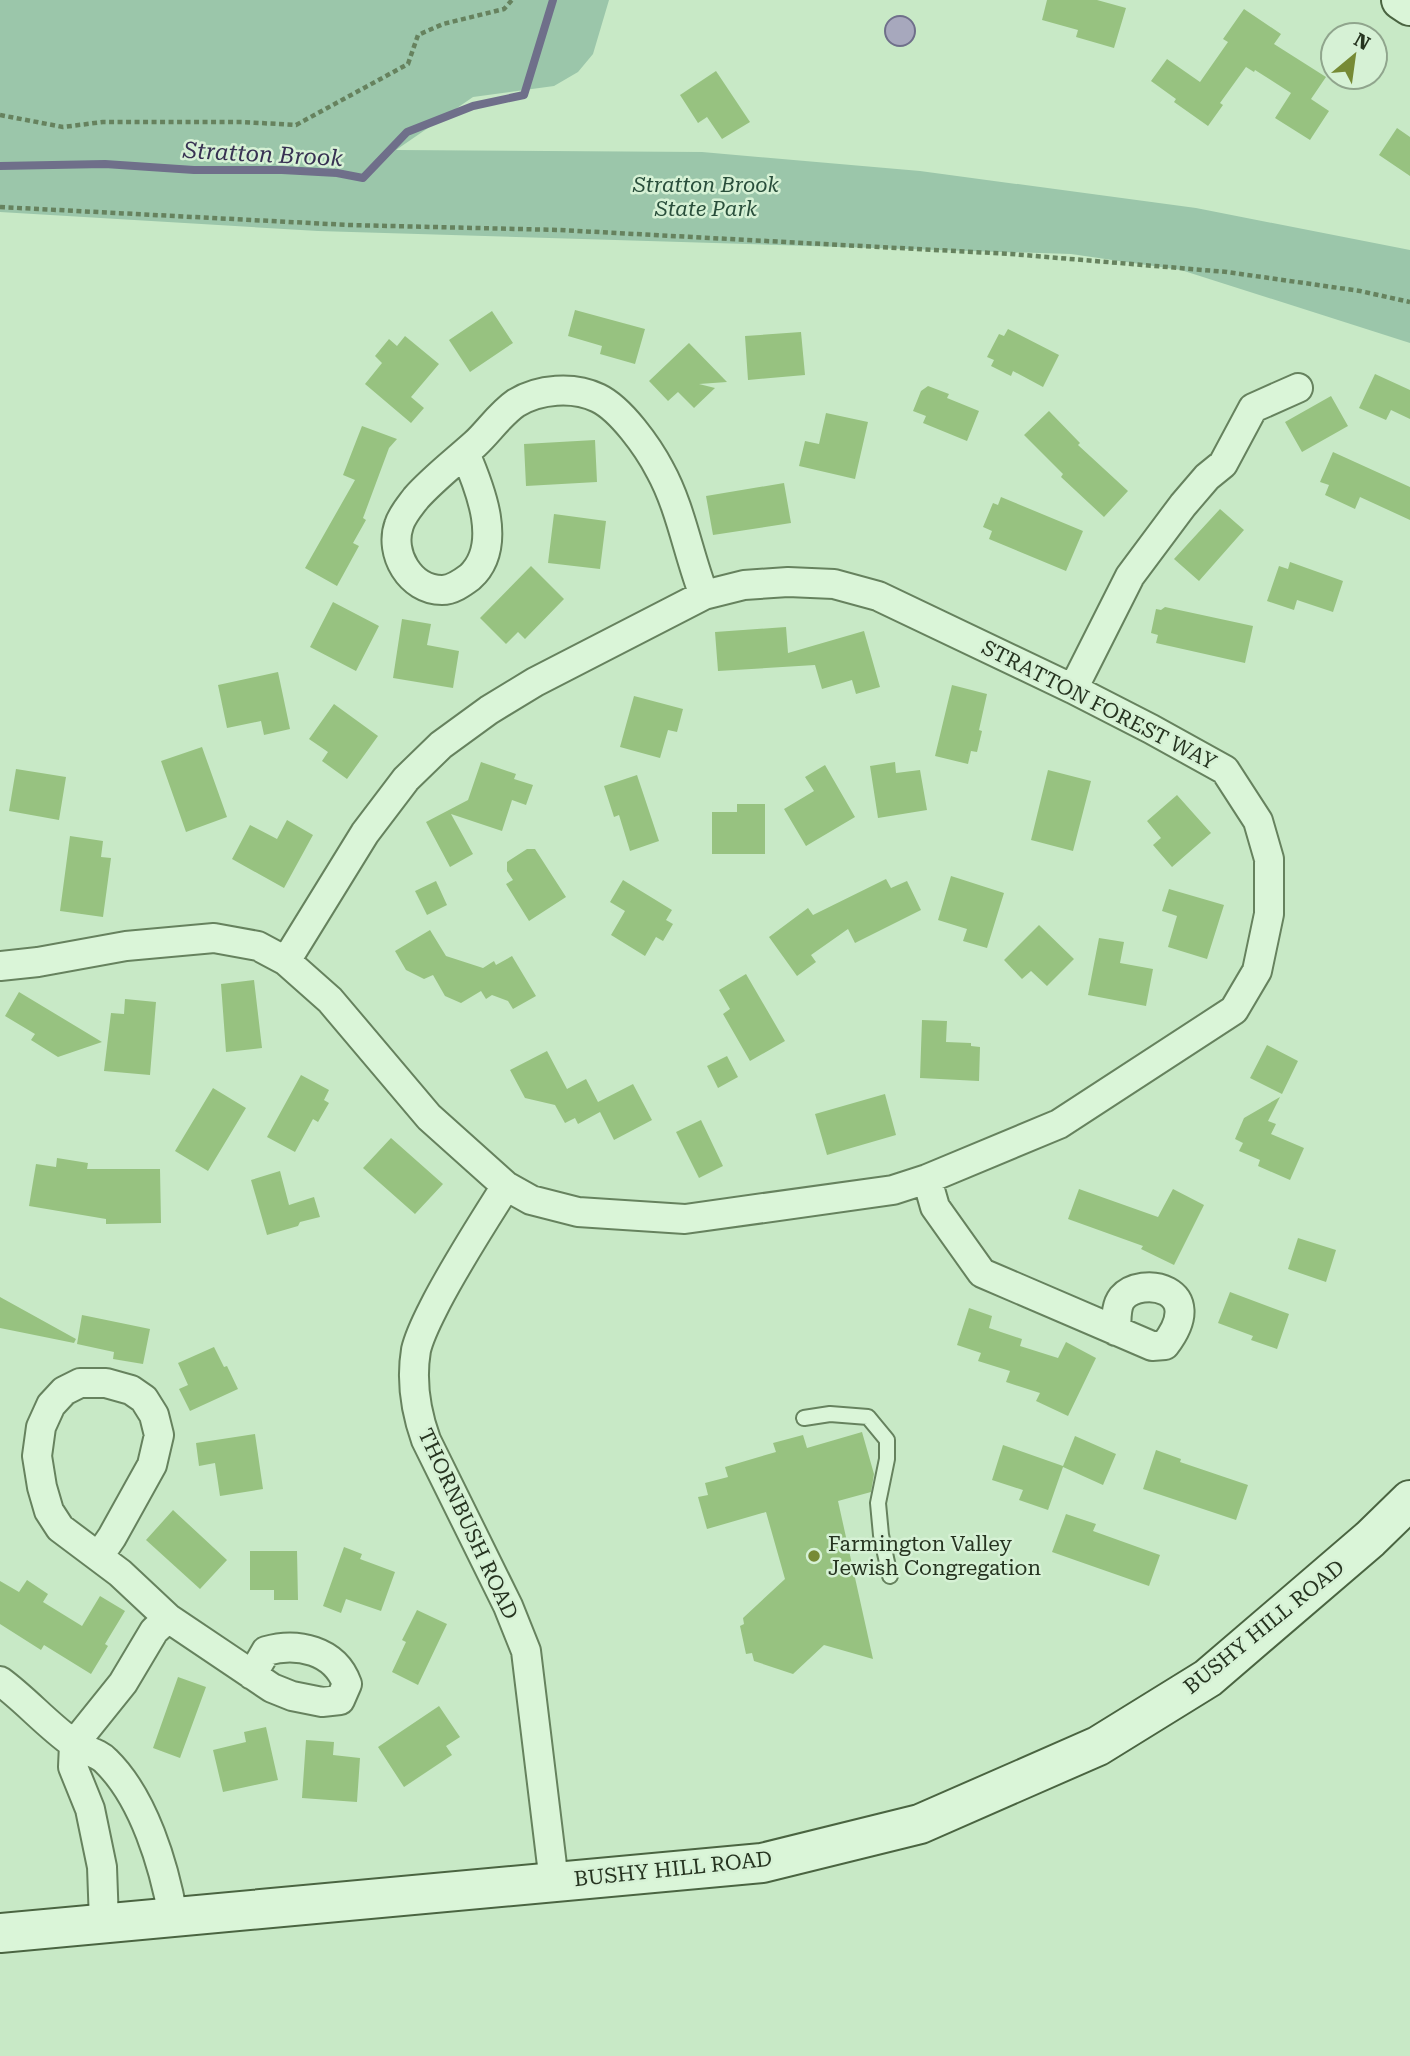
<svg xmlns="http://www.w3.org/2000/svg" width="1410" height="2056" font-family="'Roboto Serif',serif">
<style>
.green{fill:#9bc6aa}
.water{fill:#a7a8bd;stroke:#6f6f8a;stroke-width:2}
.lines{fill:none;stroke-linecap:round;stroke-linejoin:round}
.stream{stroke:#6f6f8a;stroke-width:8}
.building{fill:#97c280}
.lane-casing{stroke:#66825e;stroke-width:18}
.street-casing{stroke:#66825e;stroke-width:32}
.secondary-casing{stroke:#4a6441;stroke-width:42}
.path{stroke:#66825e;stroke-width:4.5;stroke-dasharray:5 3.5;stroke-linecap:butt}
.lane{stroke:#daf5d8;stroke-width:14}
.street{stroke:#daf5d8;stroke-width:28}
.secondary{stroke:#daf5d8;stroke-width:38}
.poi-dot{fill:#768a35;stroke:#d6f1d5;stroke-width:2.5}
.labels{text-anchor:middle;stroke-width:5;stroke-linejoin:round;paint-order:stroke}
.park-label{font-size:21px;font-style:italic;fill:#294e3b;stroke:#d6f1d5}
.street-label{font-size:21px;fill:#263420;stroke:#d6f1d5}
.poi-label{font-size:21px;fill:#263420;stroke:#d6f1d5;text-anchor:start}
.water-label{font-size:23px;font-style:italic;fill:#373152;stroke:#d6f1d5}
</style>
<rect width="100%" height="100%" fill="#c8e9c6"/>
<path class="green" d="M0,0H609L593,54L578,72L554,86L473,97L396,150L702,152L920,171L1196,208L1410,250V343L1181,270L1071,254L318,231L0,212Z"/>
<path class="water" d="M885 31a15 15 0 1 1 30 0a15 15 0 1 1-30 0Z"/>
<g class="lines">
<path class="stream" d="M0,166L105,164L194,170H282L337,173L363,178L407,132L473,106L524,95L553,0"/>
</g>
<path class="building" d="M1047,0H1097L1126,8L1114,48L1076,37L1078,30L1042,20Z
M1244,9L1281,34L1274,44L1326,77L1311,99L1329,111L1310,140L1275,118L1291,93L1255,70L1254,72L1246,67L1220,103L1223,105L1208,126L1174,102L1176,99L1151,81L1167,59L1200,82L1228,42L1223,39Z
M716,71L750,122L722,139L707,117L698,123L680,95Z
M1397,128L1410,137V176L1379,155Z
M575,310L645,329L635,364L600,354L602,346L568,336Z
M492,311L513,343L470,372L449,340Z
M1008,329L1059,355L1043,387L1013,371L1011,376L991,366L994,360L987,357L999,334L1004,336Z
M801,332L805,375L748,380L745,336Z
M405,336L439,364L411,397L424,408L411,423L365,384L382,363L375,356L389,339L397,346Z
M689,343L727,382L699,384L715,388L694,408L678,392L668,401L649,381Z
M1375,374L1410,390V419L1391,410L1386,420L1359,408Z
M928,386L949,394L947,398L979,411L967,441L923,423L926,416L913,411L921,391Z
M1331,396L1348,426L1302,452L1285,422Z
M1049,411L1080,443L1078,445L1128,491L1104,517L1061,477L1063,474L1024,435Z
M826,413L868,422L855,479L799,466L805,441L819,444Z
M362,426L397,439L389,448L363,518L366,520L353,543L359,546L337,586L305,568L355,480L343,475Z
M595,440L597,482L526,486L524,444Z
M1333,452L1410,487V520L1360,497L1355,509L1325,495L1329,485L1320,482Z
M784,483L791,523L713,535L706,496Z
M1001,497L1083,531L1066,571L989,539L992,531L983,527L993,503L998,505Z
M1220,509L1244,530L1199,581L1174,559Z
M554,514L606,521L600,569L548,563Z
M1290,562L1343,581L1333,612L1297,600L1294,610L1267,601L1279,566L1288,569Z
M531,566L564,599L525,639L518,632L506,644L480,618Z
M333,602L379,626L356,671L310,647Z
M1165,607L1253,626L1245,663L1156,643L1158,635L1151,633L1156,609L1161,610Z
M402,619L431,624L427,645L459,651L453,688L393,678Z
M786,627L788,653L864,631L880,687L856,694L852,680L822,689L815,665L718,671L715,632Z
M278,672L290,729L264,735L261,721L227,728L218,685Z
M952,685L987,694L979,730L982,731L977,752L971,751L968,764L935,756Z
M634,696L683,709L677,732L668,730L660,758L620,747Z
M334,704L378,736L347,779L322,761L328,752L309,739Z
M202,747L227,817L186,832L161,761Z
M481,762L516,774L514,779L533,785L526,805L512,800L502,831L451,814L473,854L450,867L426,822L468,800Z
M895,762L896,773L920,770L927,810L878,818L870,766Z
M825,765L855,817L806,846L784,809L814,791L805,777Z
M16,769L66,777L59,820L9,811Z
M1048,770L1091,781L1073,851L1031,840Z
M637,775L659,841L630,851L619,815L614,817L604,786Z
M1177,795L1211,833L1172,867L1153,845L1161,838L1147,821Z
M737,804H765V854H712V812H737Z
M287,820L313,835L284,888L232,859L250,825L277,839Z
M70,836L103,841L101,857L111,858L103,917L60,911Z
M527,849H535L566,897L529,921L506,884L513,880L507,871V862Z
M951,876L1004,893L987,948L963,941L967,929L938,920Z
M886,879L891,888L907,881L921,910L855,943L848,929L811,955L816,962L797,976L769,937L808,908L813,915Z
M623,880L672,910L666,920L673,924L663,941L656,937L645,956L611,935L625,911L610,902Z
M436,881L447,905L427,915L415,891Z
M1169,889L1224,905L1207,959L1168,947L1177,916L1162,911Z
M1039,925L1074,959L1047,986L1031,971L1022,979L1004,960Z
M430,930L446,956L483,968L494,961L496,965L512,956L536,996L513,1009L508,1001L492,995L486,999L481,991L461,1003L445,996L433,975L424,979L406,970L395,951Z
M1099,938L1124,942L1120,963L1153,969L1146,1006L1088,995Z
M746,974L785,1041L750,1061L723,1014L730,1009L719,990Z
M254,980L262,1048L226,1052L221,984Z
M19,992L102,1042L58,1057L31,1040L35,1034L5,1016Z
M125,999L156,1002L150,1075L104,1071L111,1013L124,1014Z
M922,1020L947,1021L946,1042L971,1043V1046L980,1047L979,1081L920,1078Z
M1267,1045L1298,1061L1282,1094L1250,1078Z
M547,1051L567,1089L586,1079L598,1102L633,1084L652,1120L614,1140L600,1112L578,1124L575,1118L565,1123L555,1105L525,1098L510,1070Z
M727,1056L738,1077L718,1088L707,1066Z
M301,1075L329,1090L324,1100L329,1103L318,1122L313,1119L295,1152L267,1137Z
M213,1088L246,1108L208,1171L175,1151Z
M885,1094L896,1135L827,1155L815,1114Z
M1280,1097L1268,1121L1276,1124L1271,1134L1304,1148L1290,1180L1258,1166L1260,1160L1239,1151L1243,1143L1235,1139L1244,1118Z
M701,1120L723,1166L699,1178L676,1132Z
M391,1138L443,1184L415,1214L363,1168Z
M57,1158L88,1163L87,1169H160L161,1223L106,1224V1219L29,1206L36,1164L56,1167Z
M280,1171L289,1205L314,1197L320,1217L300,1222L298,1226L267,1235L251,1180Z
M1079,1189L1158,1217L1173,1189L1204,1205L1174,1265L1141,1249L1143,1246L1068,1219Z
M1298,1238L1336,1250L1326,1282L1288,1269Z
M1230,1292L1289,1314L1277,1349L1251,1340L1253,1336L1218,1323Z
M0,1297L76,1339L74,1343L0,1328Z
M969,1308L992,1316L989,1328L1022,1339L1020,1346L1058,1358L1066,1342L1096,1358L1068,1416L1036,1401L1040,1393L1006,1382L1010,1371L978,1361L981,1353L957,1345Z
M82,1315L150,1329L143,1364L113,1359L114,1352L77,1344Z
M214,1347L224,1367L227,1366L238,1389L190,1411L179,1389L188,1385L178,1363Z
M862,1432L874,1474L871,1492L838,1501L873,1659L824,1645L793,1674L754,1661L752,1653L746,1654L740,1626L744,1624L743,1618L785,1579L766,1512L707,1529L698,1497L708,1495L705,1483L728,1477L725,1467L776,1452L773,1443L803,1435L807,1448Z
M255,1434L263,1489L220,1496L215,1463L199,1466L196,1443Z
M1075,1436L1116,1454L1103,1485L1063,1467L1048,1510L1019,1500L1023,1490L992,1480L1003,1445L1063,1466Z
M1156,1450L1181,1459L1180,1462L1248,1485L1236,1520L1143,1489Z
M173,1510L227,1560L200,1589L146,1540Z
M1066,1514L1096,1524L1093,1531L1160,1555L1149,1586L1052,1552Z
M344,1547L362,1554L360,1559L395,1572L381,1611L346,1599L341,1613L323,1606Z
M250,1551H297L298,1600H274V1590H250Z
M27,1580L48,1594L43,1602L82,1626L100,1596L125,1611L105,1644L108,1646L91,1674L44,1645L41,1650L0,1624V1581L19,1592Z
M417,1610L447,1624L418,1685L392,1672L406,1642L402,1640Z
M178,1677L206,1687L180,1758L153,1748Z
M439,1706L460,1737L446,1746L452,1755L404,1787L378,1747Z
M266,1727L278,1780L223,1792L213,1750L246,1742L244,1732Z
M306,1740L334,1742L333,1755L360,1758L357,1802L302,1798Z"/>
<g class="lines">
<defs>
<path id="lane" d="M804,1418L830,1414L868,1417L887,1440V1459L878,1503L881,1535L890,1576"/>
<path id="street" d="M465,453C480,488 504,546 470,577C462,583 452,590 442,590C410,590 389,553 399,525C402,515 410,506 416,498C434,478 455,462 475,444C489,431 500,414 516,403C539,389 573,386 598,398C621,409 648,447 660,470C681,508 688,554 704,595
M1073,689L1130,576L1183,505L1207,477L1223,464L1253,408L1298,388
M0,966L38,962L126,946L214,938L258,946L286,961L330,1000L429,1117L506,1186L531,1200L578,1212L685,1219L893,1190L927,1179L1059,1124L1234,1010L1257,971L1269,914V859L1258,821L1225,770L1151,729L1073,689L878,596L834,584L788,582L744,585L704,595L535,682L489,710L441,745L406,779L365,833L286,961
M927,1179L935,1207L982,1273L1152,1346L1165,1345C1209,1288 1141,1275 1122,1298C1115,1307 1117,1321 1116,1331
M506,1186C482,1224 458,1261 437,1301C429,1317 420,1333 416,1350C411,1380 416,1412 426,1440L508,1606L526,1651L554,1882
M99,1556L112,1537L152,1465L159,1435L154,1415L144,1399L131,1390L106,1383H80L64,1391L51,1405L41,1427L37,1456L42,1487L49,1511L60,1528L120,1573L168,1618L272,1688L292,1696L322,1702L340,1700L347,1684C335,1650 297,1642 266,1651L252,1675
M0,1681C26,1700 47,1725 74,1744C83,1751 98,1752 106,1761C144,1798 164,1866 173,1916
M74,1744L73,1767L90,1809L102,1867L104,1922
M74,1744L123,1683L154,1631L168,1618"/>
<path id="secondary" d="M1401,0L1410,6
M0,1933L762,1863L920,1824L1098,1746L1208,1678L1370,1539L1410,1500"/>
</defs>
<use href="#lane" class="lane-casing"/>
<use href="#street" class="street-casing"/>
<use href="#secondary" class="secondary-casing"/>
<path class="path" d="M0,115L63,127L103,122H242L296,125L408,64L418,35L443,24L504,9L512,0
M0,207L349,225L560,230L1011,254L1227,272L1360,291L1410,302"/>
<use href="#lane" class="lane"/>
<use href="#street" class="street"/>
<use href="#secondary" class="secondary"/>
</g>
<circle class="poi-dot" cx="814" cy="1556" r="7"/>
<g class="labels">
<g class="park-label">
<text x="706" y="192">Stratton Brook<tspan x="706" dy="24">State Park</tspan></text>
</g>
<g class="street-label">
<text transform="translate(1099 705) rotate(27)" y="7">STRATTON FOREST WAY</text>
<text transform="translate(468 1524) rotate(65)" y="7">THORNBUSH ROAD</text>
<text transform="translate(1264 1627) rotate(-39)" y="7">BUSHY HILL ROAD</text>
<text transform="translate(673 1869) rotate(-6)" y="7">BUSHY HILL ROAD</text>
</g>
<g class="poi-label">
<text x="828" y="1551">Farmington Valley<tspan x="828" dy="24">Jewish Congregation</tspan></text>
</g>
<g class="water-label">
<text transform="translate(263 154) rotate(3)" y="8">Stratton Brook</text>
</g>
</g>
<g transform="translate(1354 56) rotate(29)"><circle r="33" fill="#d6f1d5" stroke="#90a58d" stroke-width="2"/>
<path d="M0-5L12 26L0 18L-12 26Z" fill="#768a35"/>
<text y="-10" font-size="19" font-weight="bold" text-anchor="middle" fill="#263420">N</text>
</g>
</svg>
